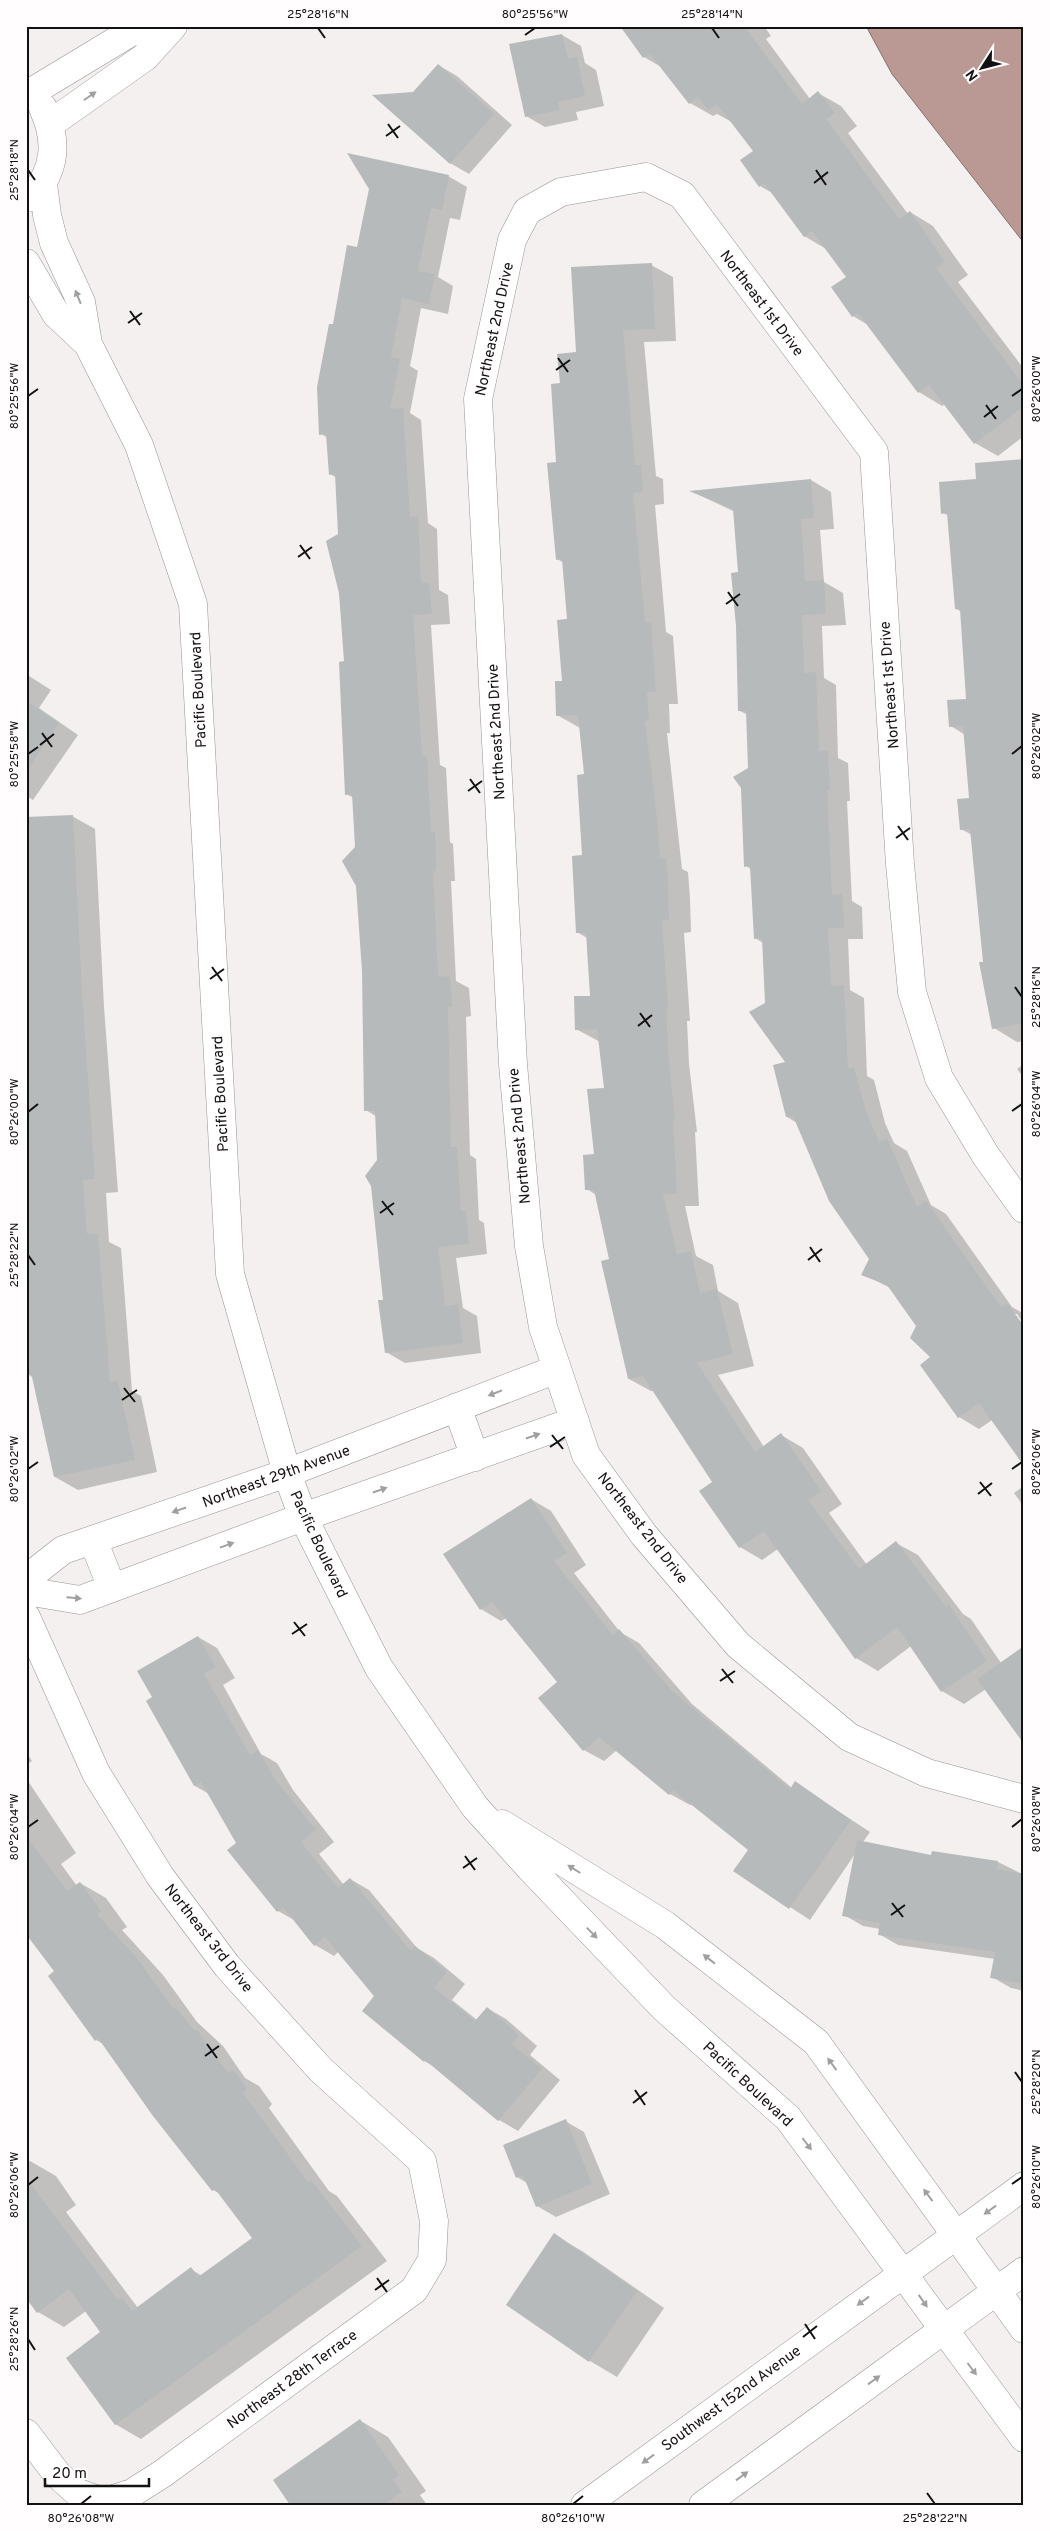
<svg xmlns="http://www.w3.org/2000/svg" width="1050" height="2531" font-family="Overpass,sans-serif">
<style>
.water{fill:#ba9893;stroke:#88706c}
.shadow{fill:#0003}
.building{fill:#b6baba}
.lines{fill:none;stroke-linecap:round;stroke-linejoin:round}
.street-casing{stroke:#979493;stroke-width:29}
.secondary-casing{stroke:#979493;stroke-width:29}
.street{stroke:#fff;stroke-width:28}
.secondary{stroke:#fff;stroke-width:28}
.oneway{fill:#a1a0a0}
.ticks{fill:none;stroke:#131212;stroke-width:2}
.labels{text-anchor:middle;stroke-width:4;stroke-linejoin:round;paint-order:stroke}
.street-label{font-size:15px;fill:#131212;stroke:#fffdfd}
.neatline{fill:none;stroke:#131212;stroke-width:2}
.ticks-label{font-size:12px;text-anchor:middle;fill:#131212}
</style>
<rect width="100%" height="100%" fill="#f3f0ef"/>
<path class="water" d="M866,26H1024V243L892,74Z"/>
<path class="shadow" d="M634,26H764L771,36L766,39L810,99L818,93L841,106L857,126L848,133L908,214L910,212L933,226L968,275L958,282L1024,369V436L998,456L975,443L945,404L942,406L919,392L868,325L853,316L848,277L828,250L804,236L774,194L760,186L755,151L732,122L717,114L713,116L690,103L663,68L644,57Z
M562,35L581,46L585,63L596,70L604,106L576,112L578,120L545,127L526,116Z
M438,65L457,76L512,125L469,174L450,163L414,93Z
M448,176L467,187L460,220L450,218L438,277L453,286L448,314L421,308L410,366L418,371L410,413L421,420L428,523L437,529L439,590L448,595L450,624L431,625L440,765L446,768L450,842L453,844L455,881H451L456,981L469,988L471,1016L466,1017L470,1155L476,1159L479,1220L484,1223L487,1254L456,1258L463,1308L477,1316L481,1353L405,1363L386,1352L377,1117L366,1110L363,971L354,798L346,794L345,663L337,478L330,474L328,438L321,434L334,326L358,249Z
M651,265L673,277L676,341L644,342L656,476L663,479L664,504L655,505L666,632L673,636L678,704H669L670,733H667L682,869L688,872L690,898L691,932L684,933L690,1021H687L689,1064L697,1132H695L699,1206H685L696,1256L713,1265L718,1291L738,1303L754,1366L718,1375L764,1447L781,1435L803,1448L842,1504L829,1513L867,1565L896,1543L918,1555L963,1614L971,1619L1001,1663L986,1689L964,1704L942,1691L911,1646L878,1671L856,1658L778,1549L762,1560L740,1547L701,1492L714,1482L655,1391H651L629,1379L610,1260L596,1195L587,1189L595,1155L606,1089L600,1042L576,1029L591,997L587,938L577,932L583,857L585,775L580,728L557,715L563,682L568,620L564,563L557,559L561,384L577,353Z
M1024,460V1041L1017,1042L994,1028L984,962L972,835L961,829L970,799L965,735L951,726L967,700L962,612L956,609L949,516L943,513L978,480Z
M811,480L831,492L834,529L820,530L824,582L843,593L846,625L822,626L824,678L836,685L838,758L848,763L850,801H847L852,901L862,907L863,939H848L850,990L864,998L867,1076L874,1080L885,1123L894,1143L907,1151L931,1205L946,1214L1012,1307L1024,1314V1324L1017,1314H1013L992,1420L979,1429L959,1417L922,1365L932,1358L917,1326L892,1289L863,1274L871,1259L797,1123L787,1117V1063L766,1004L763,943L755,938L751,869L746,866L750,769L748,715L740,711L739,573L735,512L693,492Z
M26,674L51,690L39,708L78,735L33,800L26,796Z
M72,816L95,829L104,1007L118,1192L106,1193L109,1242L121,1248L132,1391L141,1396L157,1472L78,1490L55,1477Z
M1024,1064V1078L1017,1069Z
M1024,1486V1507L1014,1493Z
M531,1499L551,1511L586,1565L574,1573L620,1632L639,1643L692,1704L792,1788L795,1783L870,1832L863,1842L932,1856L998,1862L1024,1875V1991L1011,1988L992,1977L995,1959L898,1945L879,1934L880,1929L863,1926L844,1915L855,1854L810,1920L735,1871L750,1850L692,1804L690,1805L670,1794L617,1750L604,1761L584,1750L559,1683L506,1618L501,1621L481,1609Z
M198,1637L217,1648L235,1678L223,1685L261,1754L277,1763L293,1790L334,1842L319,1854L344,1885L350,1879L369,1890L417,1948L434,1958L465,1984L452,2000L477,2020L487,2008L506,2019L537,2046L530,2055L560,2080L518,2131L499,2120L437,2068L424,2061L339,1951L334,1956L315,1945L296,1921L278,1911L209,1794L195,1786L148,1701L154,1698Z
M26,1752L32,1761L26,1765Z
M26,1778L76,1853L61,1864L77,1886L80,1883L106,1898L127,1927L122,1930L163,1975L197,2022L223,2046L245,2078L259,2086L272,2104L269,2108L329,2191L337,2196L387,2261L141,2439L115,2424L102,2333L86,2311L64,2327L38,2312L26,2297V2164L30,2161L56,2176L76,2205L66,2212L138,2308L191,2269L202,2276L254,2238L222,2195L213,2190L105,2045L96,2040L55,1972L26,1934Z
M565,2121L584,2132L610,2194L556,2217L537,2206L527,2183L517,2177Z
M554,2235L582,2251L664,2308L617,2377L590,2361Z
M361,2421L388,2437L426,2491L420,2495L427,2505H292Z"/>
<path class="building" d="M620,26H744L802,104L818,91L835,113L826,119L899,219L910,211L945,262L936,268L1024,386V406L974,444L929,385L918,393L858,313L852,317L831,287L846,277L812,231L804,237L764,183L759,187L740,160L753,151L717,104L708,110L698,97L689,104L650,54L643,58Z
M562,34L568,59L577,57L585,96L558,102L560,110L525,117L509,44Z
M438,64L494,114L450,164L372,95L413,92Z
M347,153L449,175L442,210L431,208L418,271L435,274L429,304L402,298L391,357L400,359L390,409L403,408L410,517L418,516L421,583H429L432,614L413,615L422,756H427L431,832H435L436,871H433L438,977L450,976L452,1006L448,1007L451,1147H457L461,1211H466L469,1244L438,1247L445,1306L458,1304L463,1343L385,1353L378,1300H383L371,1186L365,1176L377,1160L375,1111H364L362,971L356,886L342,861L355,847L352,794L345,795L339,662L344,661L339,593L326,541L338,534L335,474L329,475L326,434L319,435L317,387L329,324H333L347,245L357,247L369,189Z
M652,263L655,329L623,330L635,465H641L643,492L633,493L645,622H651L656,692H647L649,721H645L657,818L660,858H666L668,885L669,920H662L668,1009H666L668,1051L675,1120H673L677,1194H663L677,1254L691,1251L700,1293L717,1289L733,1354L697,1363L755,1452L781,1433L821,1491L808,1500L859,1569L896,1541L946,1607L949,1605L987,1661L941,1692L897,1627L855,1659L764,1531L739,1548L699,1491L712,1482L643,1376L628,1379L601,1261L609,1259L594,1190H585L583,1155L594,1154L587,1089L604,1088L597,1029L575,1030L574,996H590L586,933H576L572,856L582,855L577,775L584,774L578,715L556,716L555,681H562L557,620L567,619L562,559L556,560L547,463L556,462L551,384L560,383L557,354L576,352L571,267Z
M1024,459V1023L992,1029L979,962H983L970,829L960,830L957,799L969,798L963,726L949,727L947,700L966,699L960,609H955L947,513L941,514L939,482L976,479L975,463Z
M811,479L814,518L801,519L805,581L824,580L826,614L802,615L804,673L816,672L819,751L828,750L830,790H827L832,895L842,894L844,928H828L831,986L844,985L848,1069L854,1067L866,1111L879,1142L887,1138L917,1207L926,1201L1001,1307L1007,1303L1024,1326V1466L979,1403L958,1418L920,1365L930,1357L910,1338L916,1326L887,1285L861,1275L869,1259L829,1201L793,1116L786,1117L773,1065L785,1062L749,1012L765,1003L762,938L754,939L750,866L744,867L741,788L733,777L748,768L746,711H738L736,626L731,573L738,572L733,509L689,491Z
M26,701L59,723L26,772Z
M73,815L82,993L95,1179L83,1180L87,1234H98L110,1383L118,1381L135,1460L54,1477L32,1377L26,1372V817Z
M531,1498L567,1553L554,1561L613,1635L619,1629L672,1691L790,1789L795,1781L851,1820L789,1909L733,1871L748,1850L673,1790L669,1795L599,1737L583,1751L538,1698L557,1682L492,1602L480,1610L443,1554Z
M198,1636L216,1667L204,1674L250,1755L258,1750L274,1778L316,1830L301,1842L338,1888L350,1878L411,1951L415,1946L447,1972L434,1988L475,2021L487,2007L519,2035L512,2044L542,2069L498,2121L425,2060L424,2062L362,2011L374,1996L325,1937L314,1946L283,1907L277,1912L227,1850L236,1843L201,1782L194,1786L146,1701L152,1697L137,1671Z
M1024,1646V1744L977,1679Z
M26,1835L67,1891L80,1882L101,1911L97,1914L137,1958L173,2008L177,2009L195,2031L197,2030L228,2073L233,2070L247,2088L243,2093L308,2182L311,2180L362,2246L115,2425L66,2358L100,2332L69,2289L37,2313L26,2298V2178L118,2300L122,2297L132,2311L191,2267L198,2277L252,2238L215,2189L212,2191L153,2116L98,2038L95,2041L48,1976L54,1971L26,1934Z
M857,1840L931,1855L932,1851L998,1861L997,1869L1024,1874V1984L990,1978L995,1952L878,1935L880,1923L842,1916Z
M566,2119L592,2184L536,2207L523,2175L516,2178L503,2145Z
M554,2233L637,2291L589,2362L506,2305Z
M360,2419L399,2475L393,2479L402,2492L384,2505H290L273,2480Z"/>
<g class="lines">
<defs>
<path id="street" d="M30,93L131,32L151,26
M50,124L145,57L173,26
M43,184L47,215L54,243L81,302L88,344L139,445L193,604L230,1274L287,1473L303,1517L379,1668L475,1807L530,1868L664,2008L788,2118L1024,2438
M32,197C56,169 58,141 43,108
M26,263L56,314L88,344
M1024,1209L986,1156L939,1078L912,992L900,864L874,452L682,195L646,177L561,192L527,211L512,240L478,399L513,1064L529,1246L543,1327L586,1455L644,1535L738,1645L849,1737L927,1773L1024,1799
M457,1407L475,1457
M93,1540L112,1588
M26,1579L63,1550L287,1473L557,1369
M26,1591L80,1600L303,1517L575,1421
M26,1617L96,1773L160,1876L227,1966L321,2070L422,2161L434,2221L432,2260L414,2290L162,2474L132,2493L104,2502L78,2493L57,2474L26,2433
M502,1824L665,1925L816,2042L1024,2329"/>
<path id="secondary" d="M585,2505L1024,2186
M703,2505L1024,2271"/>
</defs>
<use href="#street" class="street-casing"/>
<use href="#secondary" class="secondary-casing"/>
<use href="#street" class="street"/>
<use href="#secondary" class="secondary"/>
</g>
<defs><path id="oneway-solid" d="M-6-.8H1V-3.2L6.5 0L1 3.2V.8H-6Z" transform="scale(1.25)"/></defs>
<g class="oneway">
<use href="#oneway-solid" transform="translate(90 96) rotate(-35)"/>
<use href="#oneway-solid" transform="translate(78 297) rotate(-112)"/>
<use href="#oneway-solid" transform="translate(495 1393) rotate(159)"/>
<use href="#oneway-solid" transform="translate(533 1436) rotate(-19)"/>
<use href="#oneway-solid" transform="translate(380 1490) rotate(-19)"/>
<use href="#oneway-solid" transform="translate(179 1510) rotate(161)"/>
<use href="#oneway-solid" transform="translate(227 1545) rotate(-20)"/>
<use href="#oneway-solid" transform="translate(74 1598) rotate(5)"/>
<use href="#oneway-solid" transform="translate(574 1869) rotate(-148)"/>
<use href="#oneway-solid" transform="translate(592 1933) rotate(46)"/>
<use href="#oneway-solid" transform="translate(709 1959) rotate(-142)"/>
<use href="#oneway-solid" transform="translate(832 2064) rotate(-126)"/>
<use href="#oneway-solid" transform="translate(807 2144) rotate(53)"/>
<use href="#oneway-solid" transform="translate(928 2195) rotate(-126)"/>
<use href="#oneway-solid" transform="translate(990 2210) rotate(144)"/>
<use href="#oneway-solid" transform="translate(863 2301) rotate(144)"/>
<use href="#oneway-solid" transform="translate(923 2301) rotate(55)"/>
<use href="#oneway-solid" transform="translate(972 2369) rotate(53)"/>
<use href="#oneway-solid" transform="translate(874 2380) rotate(-36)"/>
<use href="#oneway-solid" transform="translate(648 2459) rotate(144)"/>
<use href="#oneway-solid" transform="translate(742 2476) rotate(-36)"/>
</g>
<path class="ticks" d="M318,28L325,38M712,28L719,38M525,35L535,28M388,124L398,138M386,136L400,126M28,170L35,180M816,170L826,185M814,183L828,172M130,311L140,325M128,323L142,313M558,358L568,372M556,370L570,360M28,396L38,389M1012,396L1022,389M986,405L996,419M984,417L998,406M300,545L310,559M298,557L312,547M728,592L738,606M726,604L740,594M42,733L52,747M40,745L54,734M28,754L38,747M1012,754L1022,746M470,779L480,793M468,791L482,781M898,826L908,840M896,838L910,828M212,967L222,981M210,979L224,969M1015,987L1022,997M640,1013L650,1027M638,1026L652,1015M1012,1111L1022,1104M28,1112L38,1104M382,1201L393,1215M380,1213L394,1203M810,1247L820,1262M28,1255L35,1265M808,1260L822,1249M124,1388L135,1402M122,1400L137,1390M552,1435L563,1449M550,1447L565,1437M28,1469L38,1462M1012,1469L1022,1462M980,1482L991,1496M978,1494L992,1483M294,1622L305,1636M292,1634L307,1624M722,1669L733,1683M720,1681L735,1671M28,1827L38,1820M1012,1827L1022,1819M465,1856L475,1870M463,1868L477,1858M892,1903L903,1917M891,1915L905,1905M207,2044L217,2058M205,2056L219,2046M1015,2072L1022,2082M635,2090L645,2105M633,2103L647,2092M1012,2184L1022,2177M28,2185L38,2177M377,2278L387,2292M375,2290L389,2280M805,2324L815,2339M803,2337L817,2326M28,2339L35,2350M927,2493L935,2504M81,2504L91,2496M573,2504L583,2496"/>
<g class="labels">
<g class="street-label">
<text transform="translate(762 303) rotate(53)" y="5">Northeast 1st Drive</text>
<text transform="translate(494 329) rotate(-78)" y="5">Northeast 2nd Drive</text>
<text transform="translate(889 685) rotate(-94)" y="5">Northeast 1st Drive</text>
<text transform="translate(198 690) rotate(-93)" y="5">Pacific Boulevard</text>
<text transform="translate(496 732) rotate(-93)" y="5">Northeast 2nd Drive</text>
<text transform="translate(220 1094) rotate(-93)" y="5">Pacific Boulevard</text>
<text transform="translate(519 1136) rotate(-95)" y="5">Northeast 2nd Drive</text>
<text transform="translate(276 1476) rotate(-20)" y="5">Northeast 29th Avenue</text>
<text transform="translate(643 1528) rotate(52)" y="5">Northeast 2nd Drive</text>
<text transform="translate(319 1544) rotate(65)" y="5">Pacific Boulevard</text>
<text transform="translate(209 1938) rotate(52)" y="5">Northeast 3rd Drive</text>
<text transform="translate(748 2084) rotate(43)" y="5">Pacific Boulevard</text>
<text transform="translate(292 2379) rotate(-36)" y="5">Northeast 28th Terrace</text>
<text transform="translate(731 2398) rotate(-36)" y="5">Southwest 152nd Avenue</text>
</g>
</g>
<rect width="1050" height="2531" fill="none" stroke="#fffdfd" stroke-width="55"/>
<g transform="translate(982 68) rotate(234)" stroke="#fffdfd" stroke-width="4" paint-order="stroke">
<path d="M0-4L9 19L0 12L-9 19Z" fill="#131212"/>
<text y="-8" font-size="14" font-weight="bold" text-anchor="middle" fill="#131212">N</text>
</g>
<path d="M45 2478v8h104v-8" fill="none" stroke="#131212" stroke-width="2.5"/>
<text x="52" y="2478" font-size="15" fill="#131212" stroke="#fffdfd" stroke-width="4" paint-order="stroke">20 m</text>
<rect x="28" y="28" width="994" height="2476" class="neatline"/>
<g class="ticks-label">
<text x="318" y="18">25°28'16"N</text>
<text x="535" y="18">80°25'56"W</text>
<text x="712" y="18">25°28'14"N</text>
<text transform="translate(14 170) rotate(-90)" y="4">25°28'18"N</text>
<text transform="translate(1036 389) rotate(-90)" y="4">80°26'00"W</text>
<text transform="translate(14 396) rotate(-90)" y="4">80°25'56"W</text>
<text transform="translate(1036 746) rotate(-90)" y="4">80°26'02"W</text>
<text transform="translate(14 754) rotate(-90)" y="4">80°25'58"W</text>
<text transform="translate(1036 997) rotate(-90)" y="4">25°28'16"N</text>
<text transform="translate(1036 1104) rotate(-90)" y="4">80°26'04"W</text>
<text transform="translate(14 1112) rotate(-90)" y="4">80°26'00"W</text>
<text transform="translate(14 1255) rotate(-90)" y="4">25°28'22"N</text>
<text transform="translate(1036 1462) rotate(-90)" y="4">80°26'06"W</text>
<text transform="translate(14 1469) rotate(-90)" y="4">80°26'02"W</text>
<text transform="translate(1036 1819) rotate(-90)" y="4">80°26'08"W</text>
<text transform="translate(14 1827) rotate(-90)" y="4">80°26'04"W</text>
<text transform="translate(1036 2082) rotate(-90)" y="4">25°28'20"N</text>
<text transform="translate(1036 2177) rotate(-90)" y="4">80°26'10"W</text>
<text transform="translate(14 2185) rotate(-90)" y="4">80°26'06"W</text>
<text transform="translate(14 2339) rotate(-90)" y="4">25°28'26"N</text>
<text x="81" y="2522">80°26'08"W</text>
<text x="573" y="2522">80°26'10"W</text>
<text x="935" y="2522">25°28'22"N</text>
</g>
</svg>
